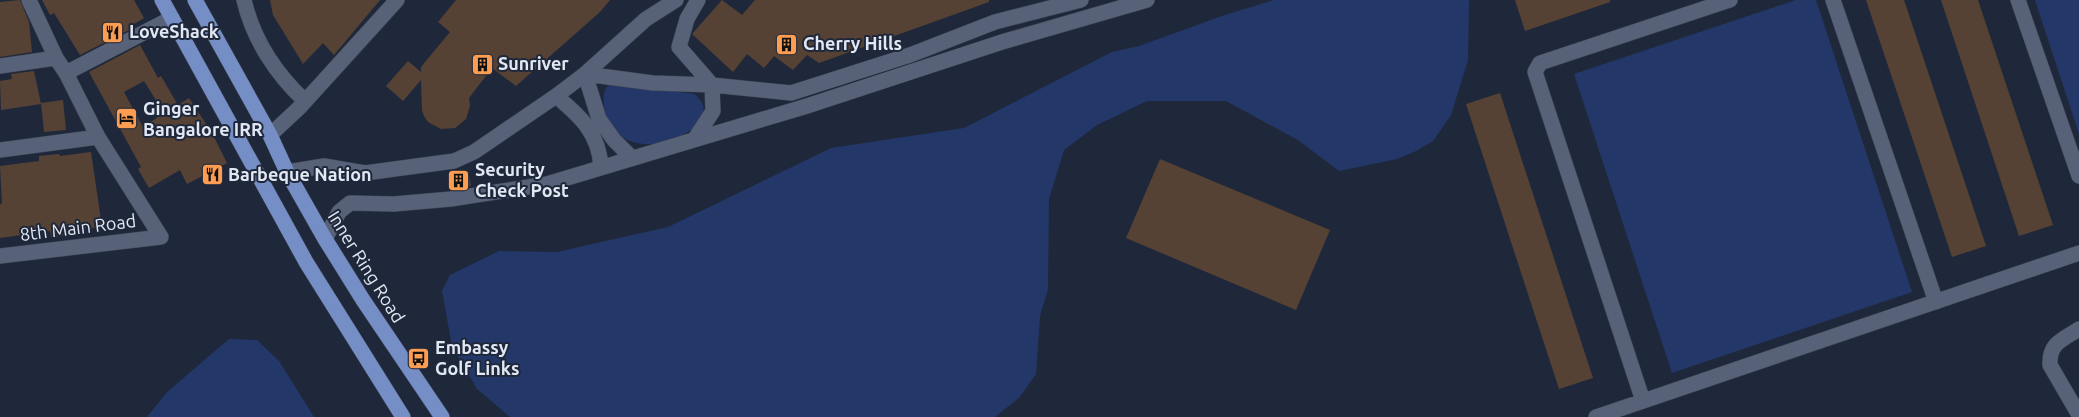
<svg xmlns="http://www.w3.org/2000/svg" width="2079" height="417" font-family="Ubuntu,sans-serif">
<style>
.green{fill:#233869}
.building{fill:#564234;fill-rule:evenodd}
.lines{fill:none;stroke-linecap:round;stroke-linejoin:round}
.minor-casing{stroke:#3d4453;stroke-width:16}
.major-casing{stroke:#3d4453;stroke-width:16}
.minor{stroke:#576177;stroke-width:15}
.major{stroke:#758ec6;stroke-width:15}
.labels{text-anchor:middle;stroke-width:4;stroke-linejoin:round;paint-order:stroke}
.poi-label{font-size:18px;font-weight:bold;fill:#e1e7f3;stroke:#1f283a;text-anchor:start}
.street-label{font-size:18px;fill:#e1e7f3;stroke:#1f283a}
</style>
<rect width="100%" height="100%" fill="#1f283a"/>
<path class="green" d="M1274,0H1469L1468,60L1451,115L1433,141L1416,151L1397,159L1339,171L1298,140L1226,101H1147L1097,125L1064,150L1049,199L1048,289L1040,316L1036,374L1019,398L995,417H510L477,389L452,346L442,291L450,275L499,251L557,252L668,227L831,148L964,128L1112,52L1139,46L1222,16Z
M1796,0H1816L1912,292L1672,373L1574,74Z
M2035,0H2079V134Z
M613,83L694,94C738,126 616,182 604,106C603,96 603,87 613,83Z
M229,339L257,340L279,361L314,417H147L167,392Z"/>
<path class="building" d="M20,0L29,22L32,52L0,57V2Z
M42,0H134L144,18L129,27L131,29L80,55L54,13L50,15Z
M270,0H380L334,55L323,43L303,64L273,15Z
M456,0H610L600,12L516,86L492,68L469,98L470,106L466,119L455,128L441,129L428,122L424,116L422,110L421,80L403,101L386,86L408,61L421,72V67L450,32L438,22Z
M722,0L742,15L755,0H989V2L819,63L807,55L793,70L774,56L764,68L747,54L733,72L692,34Z
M1515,0H1610V2L1525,31Z
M1866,0H1904L1986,246L1952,257Z
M1941,0H1978L2053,225L2019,236Z
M140,45L158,78L161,76L178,105L189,98L212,133L227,163L187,184L180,170L149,188L138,169L141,167L89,72ZM144,81L164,113L143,127L124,92Z
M34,71L41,104L1,110L0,81L12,79L11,74Z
M1500,93L1593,378L1559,389L1466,104Z
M63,100L66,130L44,132L41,103Z
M91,152L102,227L71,231L72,235L51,237L50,231L0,238V204H2L0,166L39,161V156L59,154L60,156Z
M1160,159L1330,230L1296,310L1126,238Z
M468,171L471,186L449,188L448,174Z"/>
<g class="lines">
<defs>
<path id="minor" d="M244,0C253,39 276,74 305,101
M1833,0L1936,302
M2018,0L2079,176
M0,66L56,58
M66,73L172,18
M556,96C580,116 599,133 601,167
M270,135L299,108L397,0
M694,140L713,111L712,85L679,47L687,19L698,0
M0,150L98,137
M632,158L614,140L599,119L585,74L653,83L712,85L791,93L910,55L995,22L1081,0
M287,172L324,166L365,173L454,161L474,152L556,96L585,74L646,19L676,0
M325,239L339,212L350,203L394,204L451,199L547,184L807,106L1002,42L1147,0
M0,256L161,237L98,137L66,73L56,58L29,0
M2079,329C2062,340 2049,343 2050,365L2079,415
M1643,401L1535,72L1540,63L1730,0
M1596,417L2079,253"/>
<path id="major" d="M162,0L306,262L403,417
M195,0L270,135L287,172L325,239L363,300L442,417"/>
</defs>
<use href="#minor" class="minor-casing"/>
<use href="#major" class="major-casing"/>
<use href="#minor" class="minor"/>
<use href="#major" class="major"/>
</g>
<defs>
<symbol id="restaurant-square" viewBox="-11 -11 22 22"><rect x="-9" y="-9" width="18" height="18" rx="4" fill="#fc9d52" stroke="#1f283a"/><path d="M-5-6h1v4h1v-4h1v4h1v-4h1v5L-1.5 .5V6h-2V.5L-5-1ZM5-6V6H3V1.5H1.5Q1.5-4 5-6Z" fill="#111"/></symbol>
<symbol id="building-square" viewBox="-11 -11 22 22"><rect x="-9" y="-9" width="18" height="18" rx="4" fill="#fc9d52" stroke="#1f283a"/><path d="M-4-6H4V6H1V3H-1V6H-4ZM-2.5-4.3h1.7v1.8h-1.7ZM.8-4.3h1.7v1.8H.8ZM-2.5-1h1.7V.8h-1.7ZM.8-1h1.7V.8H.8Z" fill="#111"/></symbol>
<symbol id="hotel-square" viewBox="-11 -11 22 22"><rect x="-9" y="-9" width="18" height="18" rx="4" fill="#fc9d52" stroke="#1f283a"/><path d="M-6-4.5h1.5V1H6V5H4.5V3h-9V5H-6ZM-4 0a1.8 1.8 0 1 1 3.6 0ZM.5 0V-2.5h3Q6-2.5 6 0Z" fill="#111"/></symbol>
<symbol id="bus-square" viewBox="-11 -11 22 22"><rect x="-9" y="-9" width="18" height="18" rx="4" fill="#fc9d52" stroke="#1f283a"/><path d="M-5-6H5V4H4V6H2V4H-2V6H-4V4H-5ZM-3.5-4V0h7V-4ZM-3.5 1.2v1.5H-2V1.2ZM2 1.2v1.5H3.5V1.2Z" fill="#111"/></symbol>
</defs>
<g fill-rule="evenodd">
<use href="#restaurant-square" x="100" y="20" width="25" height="25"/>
<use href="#building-square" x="774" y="32" width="25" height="25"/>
<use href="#building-square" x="470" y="52" width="25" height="25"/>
<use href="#hotel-square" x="114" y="106" width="25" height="25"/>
<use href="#restaurant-square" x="200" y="162" width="25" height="25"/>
<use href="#building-square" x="446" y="168" width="25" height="25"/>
<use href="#bus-square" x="406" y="346" width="25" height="25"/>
</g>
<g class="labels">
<g class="poi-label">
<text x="129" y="38">LoveShack</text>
<text x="803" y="50">Cherry Hills</text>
<text x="498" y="70">Sunriver</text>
<text x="143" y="115">Ginger<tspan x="143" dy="21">Bangalore IRR</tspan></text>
<text x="475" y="176">Security<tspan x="475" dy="21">Check Post</tspan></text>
<text x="228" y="181">Barbeque Nation</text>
<text x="435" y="354">Embassy<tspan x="435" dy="21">Golf Links</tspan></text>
</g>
<g class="street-label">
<text transform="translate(78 228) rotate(-7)" y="6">8th Main Road</text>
<text transform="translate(366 267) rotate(58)" y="6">Inner Ring Road</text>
</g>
</g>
</svg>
